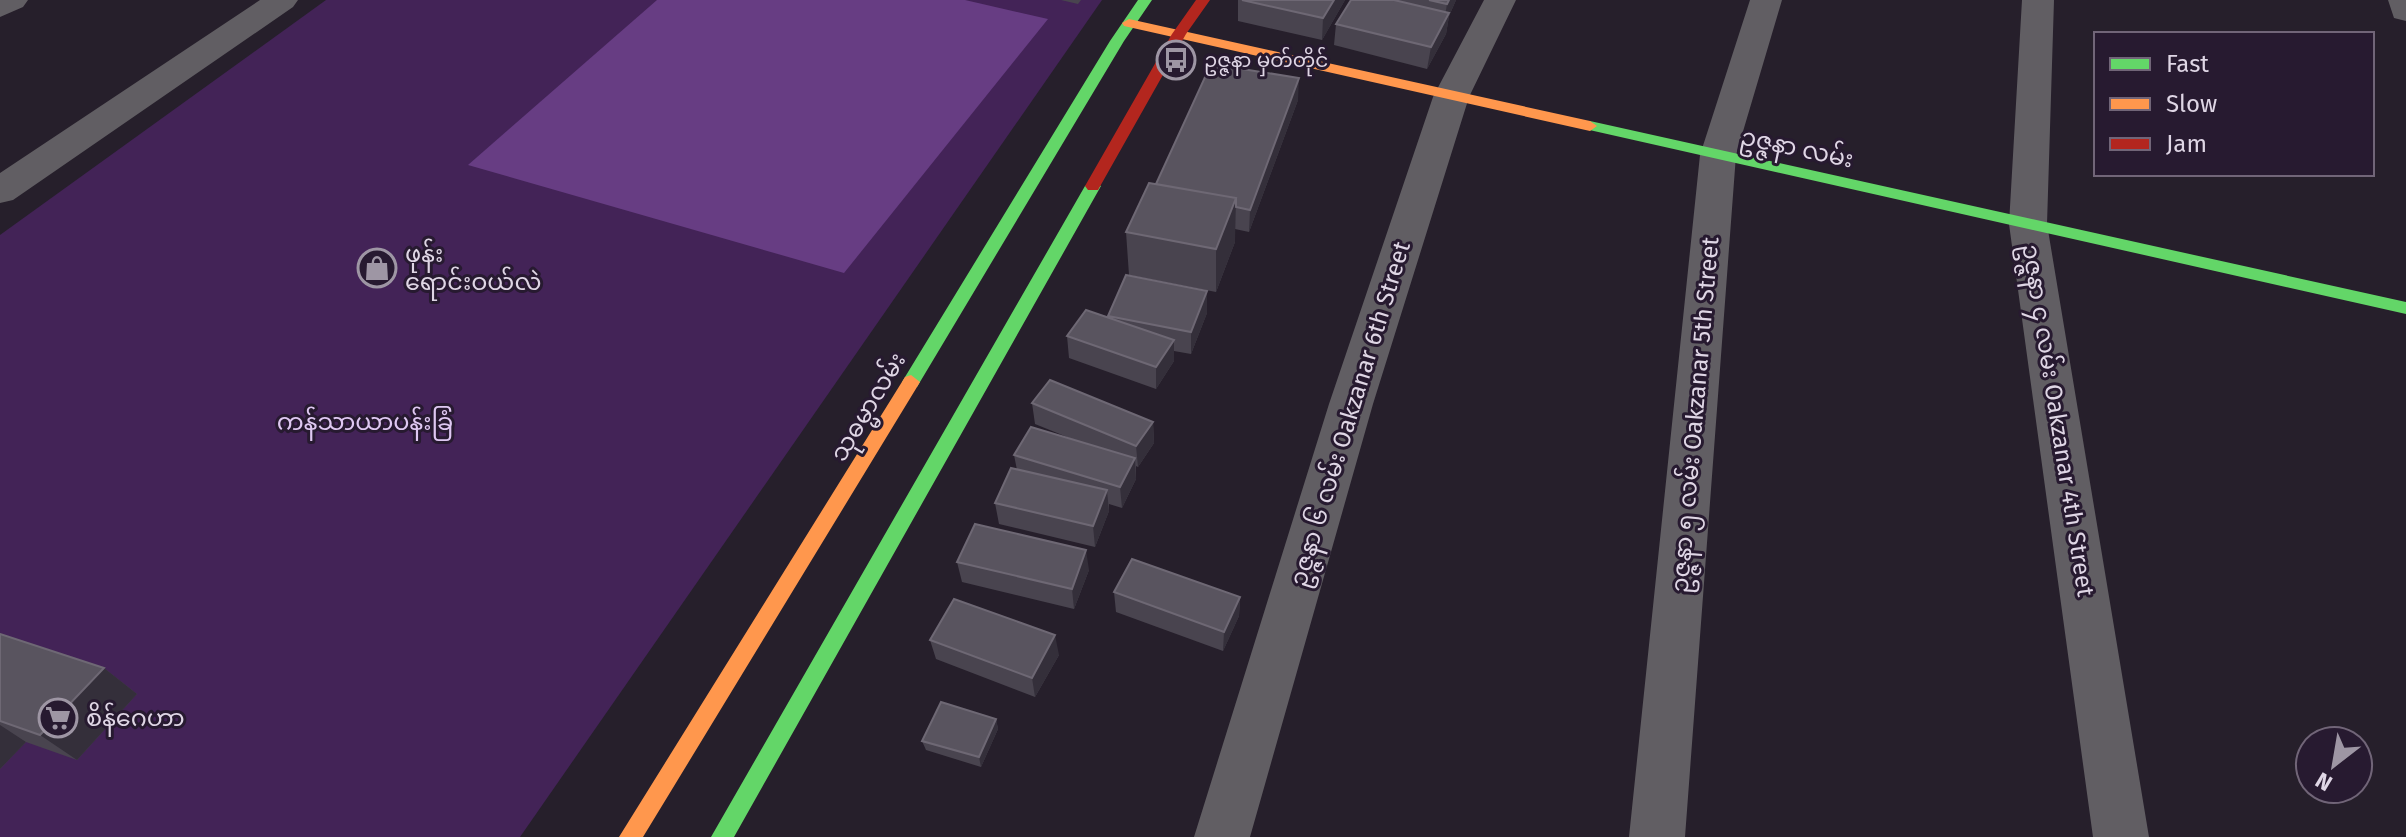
<svg xmlns="http://www.w3.org/2000/svg" width="2406" height="837" font-family="'Fira Sans','Noto Sans Myanmar',sans-serif">
<style>
.green{fill:#432357}
.water{fill:#673d83}
.lines{fill:none;stroke-linecap:round;stroke-linejoin:round}
.street{fill:#615e63;fill-rule:evenodd}
.fast{fill:#63d668;fill-rule:evenodd}
.slow{fill:#ff974d;fill-rule:evenodd}
.jam{fill:#b3261e;fill-rule:evenodd}
.wall{fill:#49444f}
.shaded-wall{fill:#342f3a}
.building{fill:#59545f;stroke:#6e6874;stroke-width:2}
.labels{text-anchor:middle;stroke-width:6;stroke-linejoin:round;paint-order:stroke}
.far-poi-label{font-size:20px;fill:#dfd6e5;stroke:#271a30;text-anchor:start}
.street-label{font-size:24px;fill:#dfd6e5;stroke:#271a30}
.poi-label{font-size:24px;fill:#dfd6e5;stroke:#271a30;text-anchor:start}
.park-label{font-size:24px;fill:#dfc8f2;stroke:#271a30}
</style>
<rect width="100%" height="100%" fill="#261f2b"/>
<path class="green" d="M326,0H1102L520,837H0V235Z"/>
<path class="water" d="M657,0H965L1048,19L844,273L468,165Z"/>
<g class="lines">
<path class="street" d="M0,0H28L23,7L0,17Z
M260,0H298L293,7L13,200L0,203V173Z
M1484,0H1516L1469,97L1373,404L1250,837H1194L1329,404L1433,97Z
M1750,0H1782L1736,155L1685,837H1629L1700,155Z
M2022,0H2054L2047,224L2149,837H2093L2009,224Z
M2388,0H2406V21L2394,18Z"/>
<path class="fast" d="M1138,0H1152L1124,41L917,387H905L902,382L905,377L1110,41Z
M1590,121L2406,302V314L1585,129V123Z
M1093,181L1101,186L734,837H711L1085,186Z"/>
<path class="slow" d="M1129,19L1590,121L1597,126L1590,131L1124,26L1122,23Z
M911,375L920,382L917,387L643,837H619L905,377Z"/>
<path class="jam" d="M1196,0H1210L1186,34L1098,190H1088L1085,186L1172,34Z"/>
</g>
<path class="wall" d="M1061,0H1081L1078,4Z
M1238,0H1345L1322,40L1238,21Z
M1351,0H1456L1449,16L1446,34L1427,69L1334,45L1336,24Z
M1298,100L1249,232L1235,229V242L1216,292L1129,275L1126,232L1156,184Z
M1207,291V313L1191,354L1174,351V361L1156,389L1069,358L1067,336L1108,318V316Z
M1032,403L1153,422L1154,443L1138,467L1136,466V479L1122,508L1109,504V511L1095,547L999,524L995,503L1017,470L1014,455L1072,439L1035,424Z
M957,562L1089,570L1074,609L962,582Z
M1114,592L1240,597L1239,616L1223,651L1116,612Z
M0,634L104,668L137,694L77,760L26,742L0,769Z
M930,640L1059,655L1035,697L936,659Z
M996,719L998,729L981,767L926,750L922,741Z"/>
<path class="shaded-wall" d="M1334,0H1345L1322,40L1323,18Z
M1449,0H1456L1449,16L1446,34L1427,69L1431,47L1444,22L1447,4Z
M1299,78L1298,100L1249,232L1250,210Z
M1236,198L1235,242L1216,292V249Z
M1207,291V313L1191,354V332Z
M1174,340V361L1156,389V367Z
M1153,422L1154,443L1138,467L1136,446Z
M1135,458L1136,479L1122,508L1120,487Z
M1107,490L1109,511L1095,547L1093,526Z
M1086,550L1089,570L1074,609L1072,589Z
M1240,597L1239,616L1223,651L1224,632Z
M1055,635L1059,655L1035,697L1032,678Z
M104,668L137,694L77,760L40,735Z
M996,719L998,729L981,767L979,757Z
M0,725L26,742L0,769Z"/>
<path class="building" d="M1242,0H1334L1323,18Z
M1351,0H1394L1449,13L1431,47L1336,24Z
M1429,0H1449L1447,4Z
M1211,64L1299,78L1250,210L1236,207V198L1156,184Z
M1149,183L1236,198L1216,249L1126,232Z
M1126,275L1207,291L1191,332L1108,316Z
M1086,310L1174,340L1156,367L1067,336Z
M1050,380L1153,422L1136,446L1032,403Z
M1031,427L1135,458L1120,487L1014,455Z
M1011,468L1107,490L1093,526L995,503Z
M975,524L1086,550L1072,589L957,562Z
M1132,559L1240,597L1224,632L1114,592Z
M954,599L1055,635L1032,678L930,640Z
M0,634L104,668L40,735L0,721Z
M941,702L996,719L979,757L922,741Z"/>
<defs>
<symbol id="bus-ring" viewBox="-11 -11 22 22"><circle r="9.5" fill="#271a30" stroke="#9e96a4" stroke-width="1.5"/><path d="M-5-6H5V4H4V6H2V4H-2V6H-4V4H-5ZM-3.5-4V0h7V-4ZM-3.5 1.2v1.5H-2V1.2ZM2 1.2v1.5H3.5V1.2Z" fill="#9e96a4"/></symbol>
<symbol id="shop-ring" viewBox="-11 -11 22 22"><circle r="9.5" fill="#271a30" stroke="#9e96a4" stroke-width="1.5"/><path d="M-5-2.5h2.3a2.7 3.5 0 0 1 5.4 0H5L5.5 6h-11ZM-1.5-2.5h3a1.5 2.3 0 0 0-3 0Z" fill="#9e96a4"/></symbol>
<symbol id="supermarket-ring" viewBox="-11 -11 22 22"><circle r="9.5" fill="#271a30" stroke="#9e96a4" stroke-width="1.5"/><path d="M-6-5.5h2.5l.6 2H6L4.5 2H-2.5L-4.4-4H-6ZM-1.5 3.2a1.3 1.3 0 1 0 .1 0ZM3 3.2a1.3 1.3 0 1 0 .1 0Z" fill="#9e96a4"/></symbol>
</defs>
<g fill-rule="evenodd">
<use href="#bus-ring" x="1154" y="38" width="44" height="44"/>
<use href="#shop-ring" x="355" y="246" width="44" height="44"/>
<use href="#supermarket-ring" x="36" y="696" width="44" height="44"/>
</g>
<g class="labels">
<g class="far-poi-label">
<text x="1204" y="67">ဥဇ္ဇနာ မှတ်တိုင်</text>
</g>
<g class="street-label">
<text transform="translate(1797 148) rotate(12)" y="8">ဥဇ္ဇနာ လမ်း</text>
<text transform="translate(868 407) rotate(-59)" y="8">သုဓမ္မာလမ်း</text>
<text transform="translate(1350 414) rotate(-73)" y="8">ဥဇ္ဇနာ ၆ လမ်း Oakzanar 6th Street</text>
<text transform="translate(1695 415) rotate(-85)" y="8">ဥဇ္ဇနာ ၅ လမ်း Oakzanar 5th Street</text>
<text transform="translate(2058 420) rotate(81)" y="8">ဥဇ္ဇနာ ၄ လမ်း Oakzanar 4th Street</text>
</g>
<g class="poi-label">
<text x="405" y="262">ဖုန်း<tspan x="405" dy="28">ရောင်းဝယ်လဲ</tspan></text>
<text x="86" y="726">စိန်ဂေဟာ</text>
</g>
<g class="park-label">
<text x="365" y="430">ကန်သာယာပန်းခြံ</text>
</g>
</g>
<rect x="2094" y="32" width="280" height="144" fill="#271a30" stroke="#716578" stroke-width="2"/>
<rect x="2110" y="58" width="40" height="12" fill="#63d668" stroke="#716578" stroke-width="2"/>
<text x="2166" y="72" font-size="24" fill="#dfd6e5">Fast</text>
<rect x="2110" y="98" width="40" height="12" fill="#ff974d" stroke="#716578" stroke-width="2"/>
<text x="2166" y="112" font-size="24" fill="#dfd6e5">Slow</text>
<rect x="2110" y="138" width="40" height="12" fill="#b3261e" stroke="#716578" stroke-width="2"/>
<text x="2166" y="152" font-size="24" fill="#dfd6e5">Jam</text>
<g transform="translate(2334 765) rotate(211)"><circle r="38" fill="#271a30" stroke="#716578" stroke-width="2"/>
<path d="M0-6L14 30L0 20L-14 30Z" fill="#9e96a4"/>
<text y="-12" font-size="22" font-weight="bold" text-anchor="middle" fill="#dfd6e5">N</text>
</g>
</svg>
